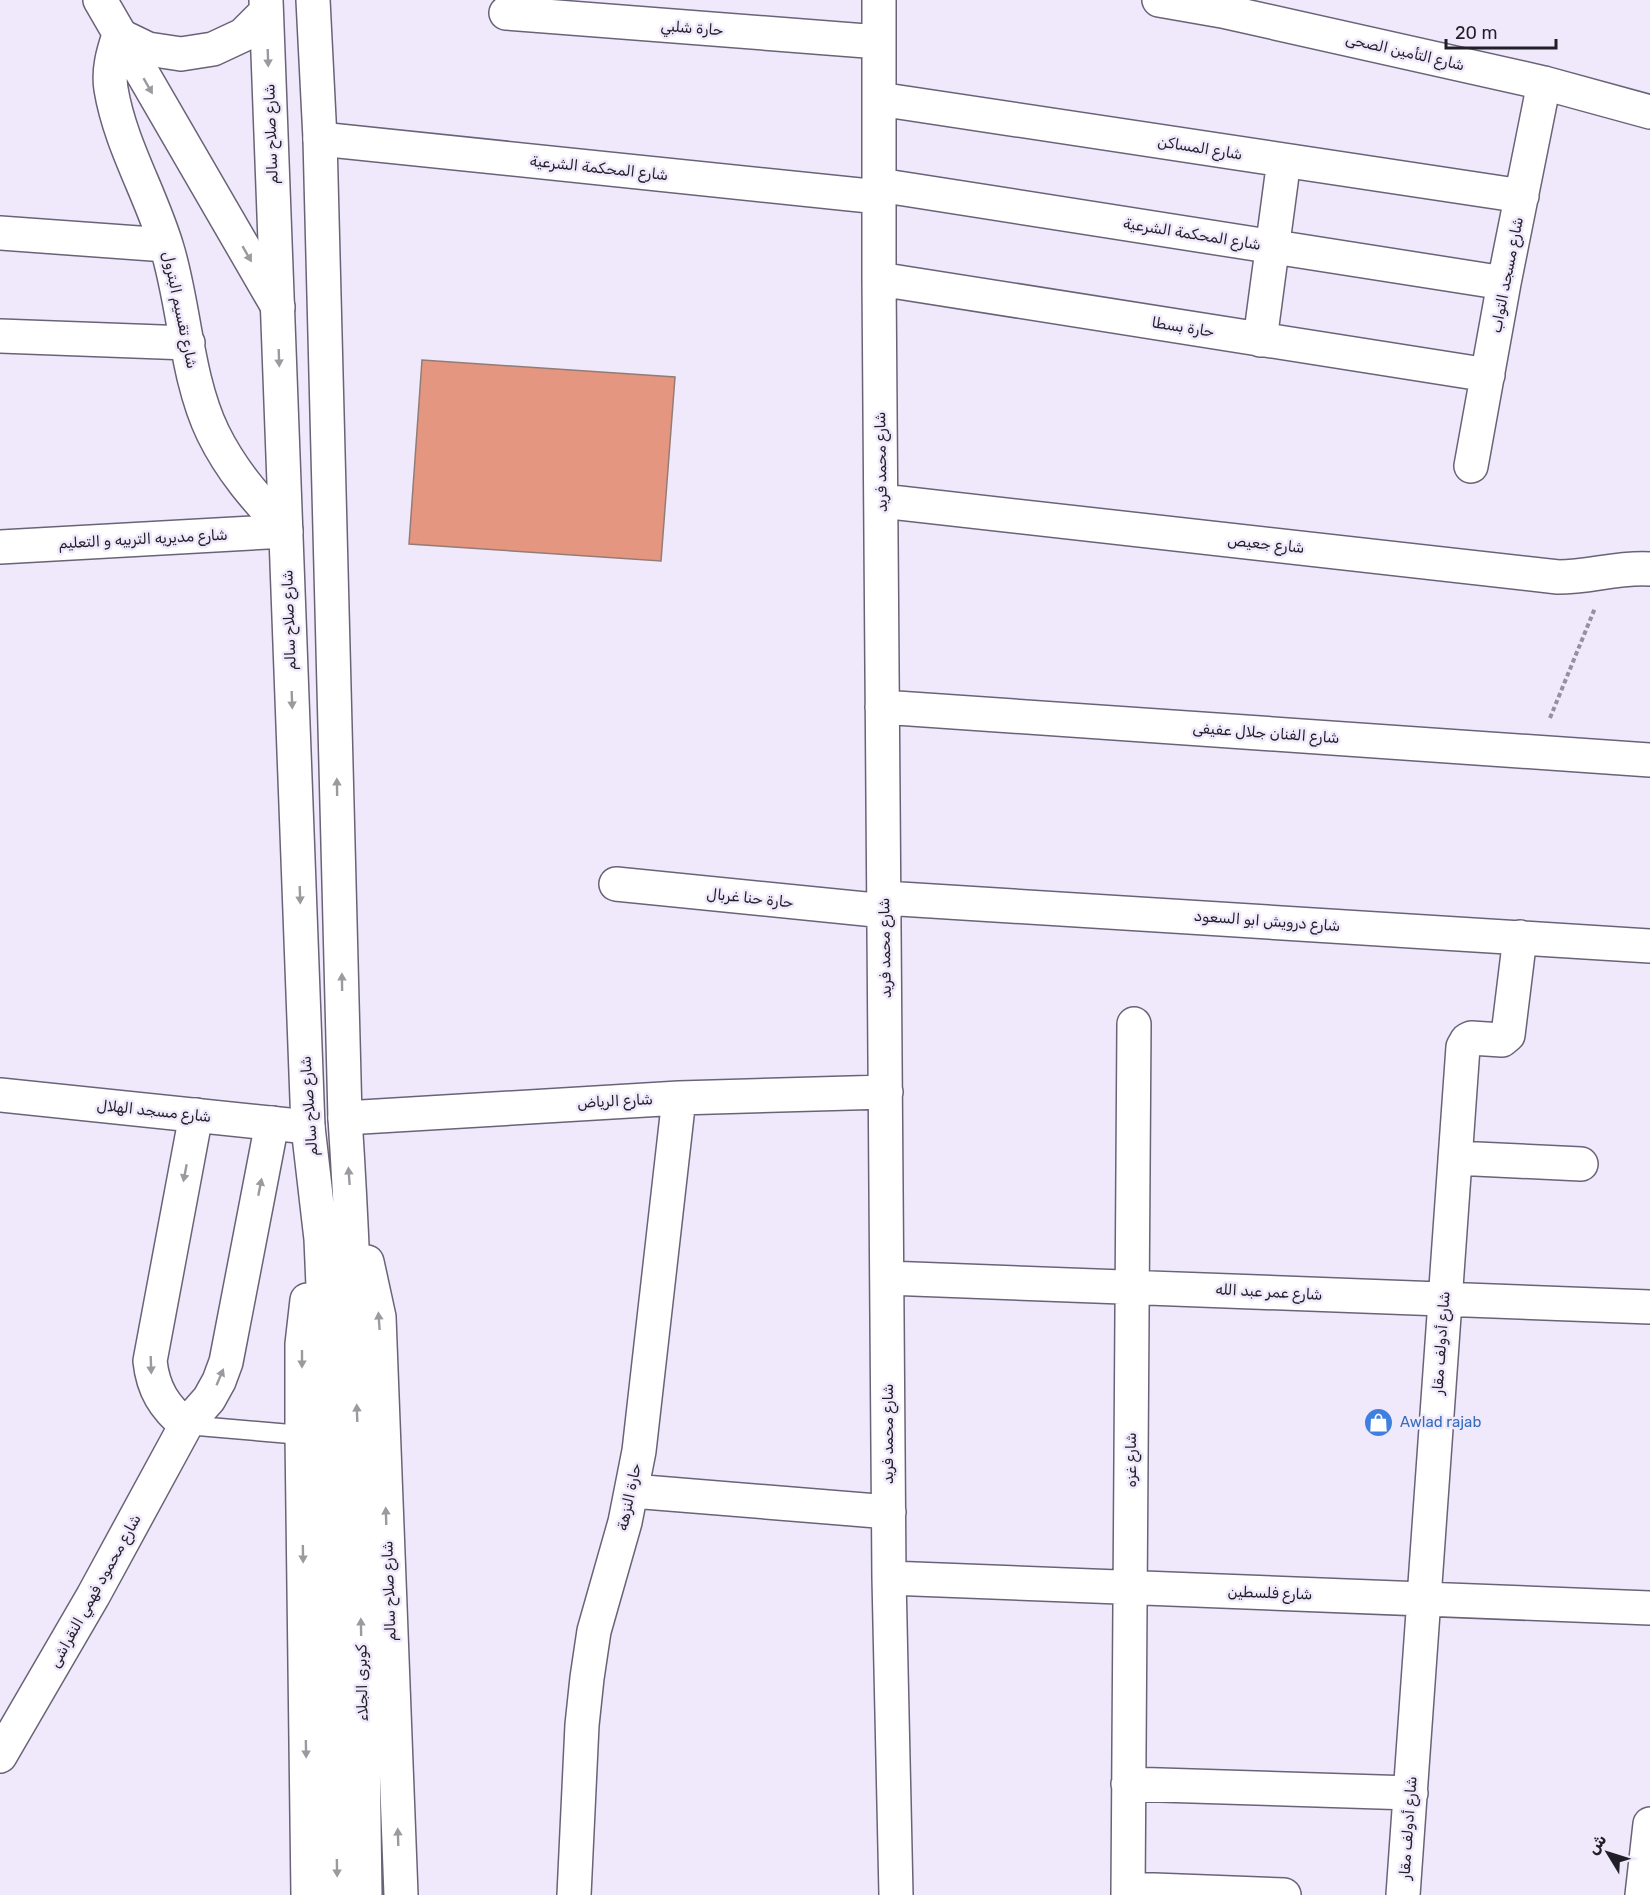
<svg xmlns="http://www.w3.org/2000/svg" width="1650" height="1895" font-family="Rubik,Vazirmatn,sans-serif">
<style>
.building{fill:#e59681;stroke:#947c76;stroke-width:1.5}
.lines{fill:none;stroke-linecap:round;stroke-linejoin:round}
.service-casing{stroke:#6a6377;stroke-width:21}
.minor-casing{stroke:#6a6377;stroke-width:36}
.tertiary-casing{stroke:#6a6377;stroke-width:36}
.path{stroke:#95909e;stroke-width:4;stroke-dasharray:4.5 3;stroke-linecap:butt}
.service{stroke:#fff;stroke-width:18}
.minor{stroke:#fff;stroke-width:33}
.tertiary{stroke:#fff;stroke-width:33}
.oneway{fill:#9b9a9e}
.labels{text-anchor:middle;stroke-width:5;stroke-linejoin:round;paint-order:stroke}
.street-label{font-size:15px;fill:#211f27;stroke:#f0e9fc}
.shop-label{font-size:15px;fill:#366cbe;stroke:#f0e9fc;text-anchor:start}
</style>
<rect width="100%" height="100%" fill="#f0e9fc"/>
<path class="building" d="M422,360L675,377L661,561L409,544Z"/>
<g class="lines">
<defs>
<path id="service" d="M186,1425L302,1435"/>
<path id="minor" d="M100,0L278,307
M879,0V279L889,1578L896,1895
M1159,0L1222,11L1544,83L1650,112
M506,13L879,42
M119,35C113,53 108,70 111,89C120,144 151,194 167,248C185,307 186,377 213,433C232,472 257,499 286,531
M879,99L1522,196
M320,139L879,197
M879,185L1504,283
M0,233L166,245
M879,279L1488,375
M0,336L188,343
M1260,340L1284,160
M1471,466L1504,283L1544,83
M882,501L1558,577C1591,577 1616,567 1650,569
M0,547L286,531
M882,707L1650,760
M616,884L885,911
M884,898L1650,946
M0,1095L308,1127
M345,1118L679,1098L886,1092
M1455,1158L1581,1164
M887,1278L1650,1307
M632,1491L889,1512
M889,1578L1650,1608
M1128,1784L1411,1793
M1128,1889L1284,1895
M574,1895L582,1725L587,1678L594,1631L625,1522L639,1451L679,1098
M1128,1895L1134,1024
M1403,1895L1463,1047L1467,1040L1471,1038L1502,1040L1508,1035L1520,937
M1642,1895L1650,1824"/>
<path id="tertiary" d="M266,0L308,1127L321,1239L331,1474L337,1895
M313,0L320,139L345,1118C362,1377 361,1636 365,1895
M119,35L148,49L181,54L213,49L243,35L266,12
M367,1262L379,1317L401,1895
M307,1300L302,1344V1435L308,1895
M186,1425C164,1407 153,1389 150,1361L196,1115
M0,1756L93,1596L186,1425L209,1399L219,1381L226,1362L272,1123"/>
</defs>
<use href="#service" class="service-casing"/>
<use href="#minor" class="minor-casing"/>
<use href="#tertiary" class="tertiary-casing"/>
<path class="path" d="M1550,718L1595,608"/>
<use href="#service" class="service"/>
<use href="#minor" class="minor"/>
<use href="#tertiary" class="tertiary"/>
</g>
<defs><path id="oneway-solid" d="M-6-.8H1V-3.2L6.5 0L1 3.2V.8H-6Z" transform="scale(1.5)"/></defs>
<g class="oneway">
<use href="#oneway-solid" transform="translate(268 58) rotate(88)"/>
<use href="#oneway-solid" transform="translate(148 86) rotate(60)"/>
<use href="#oneway-solid" transform="translate(247 254) rotate(60)"/>
<use href="#oneway-solid" transform="translate(279 358) rotate(88)"/>
<use href="#oneway-solid" transform="translate(292 700) rotate(88)"/>
<use href="#oneway-solid" transform="translate(337 787) rotate(-91)"/>
<use href="#oneway-solid" transform="translate(300 895) rotate(88)"/>
<use href="#oneway-solid" transform="translate(342 982) rotate(-91)"/>
<use href="#oneway-solid" transform="translate(185 1173) rotate(101)"/>
<use href="#oneway-solid" transform="translate(349 1176) rotate(-94)"/>
<use href="#oneway-solid" transform="translate(260 1187) rotate(-79)"/>
<use href="#oneway-solid" transform="translate(379 1321) rotate(-94)"/>
<use href="#oneway-solid" transform="translate(302 1359) rotate(90)"/>
<use href="#oneway-solid" transform="translate(151 1365) rotate(88)"/>
<use href="#oneway-solid" transform="translate(220 1377) rotate(-67)"/>
<use href="#oneway-solid" transform="translate(357 1413) rotate(-92)"/>
<use href="#oneway-solid" transform="translate(386 1516) rotate(-92)"/>
<use href="#oneway-solid" transform="translate(303 1554) rotate(89)"/>
<use href="#oneway-solid" transform="translate(361 1627) rotate(-91)"/>
<use href="#oneway-solid" transform="translate(306 1749) rotate(89)"/>
<use href="#oneway-solid" transform="translate(398 1837) rotate(-92)"/>
<use href="#oneway-solid" transform="translate(337 1868) rotate(89)"/>
</g>
<defs>
<symbol id="shop-disc" viewBox="-11 -11 22 22"><circle r="9.5" fill="#3f7fe0" stroke="#f0e9fc"/><path d="M-5-2.5h2.3a2.7 3.5 0 0 1 5.4 0H5L5.5 6h-11ZM-1.5-2.5h3a1.5 2.3 0 0 0-3 0Z" fill="#fff"/></symbol>
</defs>
<g fill-rule="evenodd">
<use href="#shop-disc" x="1362" y="1406" width="33" height="33"/>
</g>
<g class="labels">
<g class="street-label">
<text transform="translate(692 28) rotate(4)" y="5">حارة شلبي</text>
<text transform="translate(1405 52) rotate(13)" y="5">شارع التأمين الصحى</text>
<text transform="translate(271 134) rotate(-92)" y="5">شارع صلاح سالم</text>
<text transform="translate(1200 148) rotate(9)" y="5">شارع المساكن</text>
<text transform="translate(599 168) rotate(6)" y="5">شارع المحكمة الشرعية</text>
<text transform="translate(1192 234) rotate(9)" y="5">شارع المحكمة الشرعية</text>
<text transform="translate(1507 275) rotate(-79)" y="5">شارع مسجد التواب</text>
<text transform="translate(180 310) rotate(78)" y="5">شارع تقسيم البترول</text>
<text transform="translate(1183 327) rotate(9)" y="5">حارة بسطا</text>
<text transform="translate(881 462) rotate(-91)" y="5">شارع محمد فريد</text>
<text transform="translate(143 539) rotate(-3)" y="5">شارع مديريه التربيه و التعليم</text>
<text transform="translate(1266 544) rotate(6)" y="5">شارع جعيص</text>
<text transform="translate(289 620) rotate(-92)" y="5">شارع صلاح سالم</text>
<text transform="translate(1266 733) rotate(4)" y="5">شارع الفنان جلال عفيفى</text>
<text transform="translate(750 898) rotate(6)" y="5">حارة حنا غربال</text>
<text transform="translate(1267 921) rotate(4)" y="5">شارع درويش ابو السعود</text>
<text transform="translate(885 948) rotate(-91)" y="5">شارع محمد فريد</text>
<text transform="translate(615 1101) rotate(-3)" y="5">شارع الرياض</text>
<text transform="translate(309 1106) rotate(-94)" y="5">شارع صلاح سالم</text>
<text transform="translate(154 1111) rotate(6)" y="5">شارع مسجد الهلال</text>
<text transform="translate(1269 1292) rotate(3)" y="5">شارع عمر عبد الله</text>
<text transform="translate(1441 1343) rotate(-86)" y="5">شارع أدولف مقار</text>
<text transform="translate(888 1434) rotate(-90)" y="5">شارع محمد فريد</text>
<text transform="translate(1131 1460) rotate(-90)" y="5">شارع غزه</text>
<text transform="translate(629 1497) rotate(-78)" y="5">حارة النزهة</text>
<text transform="translate(95 1591) rotate(-61)" y="5">شارع محمود فهمي النقراشى</text>
<text transform="translate(389 1591) rotate(-92)" y="5">شارع صلاح سالم</text>
<text transform="translate(1270 1593) rotate(2)" y="5">شارع فلسطين</text>
<text transform="translate(362 1683) rotate(-91)" y="5">كوبرى الجلاء</text>
<text transform="translate(1408 1828) rotate(-86)" y="5">شارع أدولف مقار</text>
</g>
<g class="shop-label">
<text x="1400" y="1427">Awlad rajab</text>
</g>
</g>
<g transform="translate(1608 1853) rotate(308)" stroke="#f0e9fc" stroke-width="4.5" paint-order="stroke">
<path d="M0-4.5L10 22L0 15L-10 22Z" fill="#211f27"/>
<text y="-9" font-size="16" font-weight="bold" text-anchor="middle" fill="#211f27">ش</text>
</g>
<path d="M1446 39v9h110v-9" fill="none" stroke="#211f27" stroke-width="3"/>
<text x="1455" y="39" font-size="18" fill="#211f27" stroke="#f0e9fc" stroke-width="4.5" paint-order="stroke">20 m</text>
</svg>
